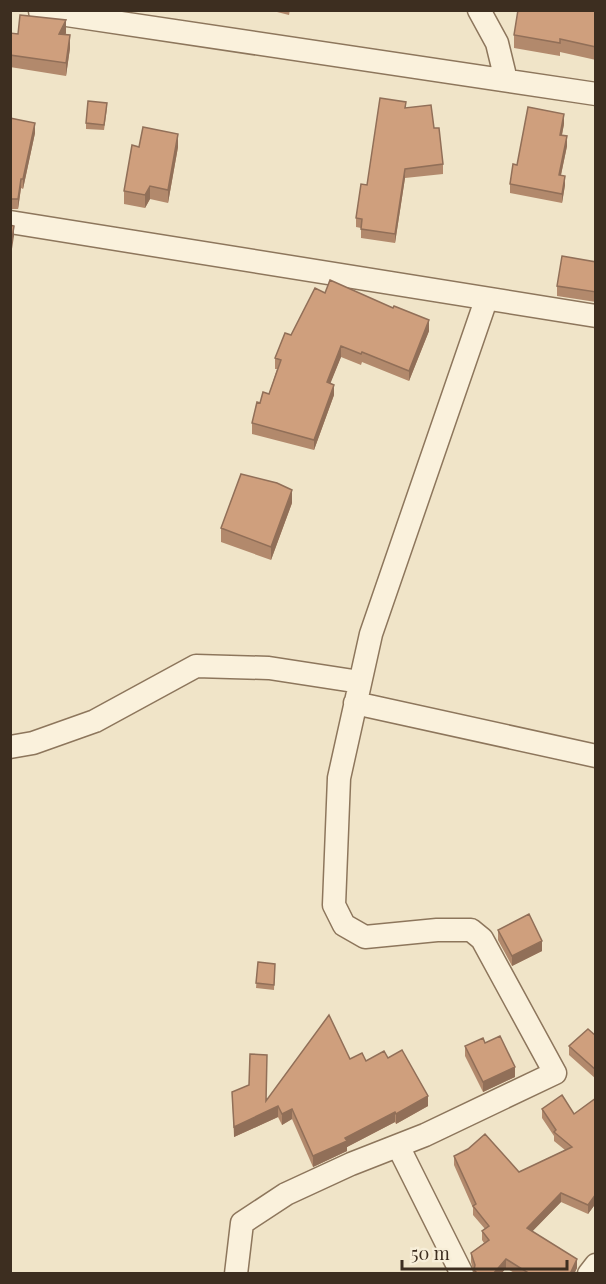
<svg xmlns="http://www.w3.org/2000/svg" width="606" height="1284" font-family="'Playfair Display',serif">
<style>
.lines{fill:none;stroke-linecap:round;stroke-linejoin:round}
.minor-casing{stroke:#8d765c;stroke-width:25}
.minor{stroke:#faf1dc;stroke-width:22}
.wall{fill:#b2896c}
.shaded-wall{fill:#916f58}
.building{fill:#cf9f7d;stroke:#916f58;stroke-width:1.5}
</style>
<rect width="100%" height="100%" fill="#f0e4c8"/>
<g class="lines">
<defs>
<path id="minor" d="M479,10L497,43L506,80
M40,11L596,94
M10,222L596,316
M355,703L596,756
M10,747L33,743L95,721L196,666L269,668L360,682
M398,1146L462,1274
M236,1274L242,1223L286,1194L351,1164L425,1135L555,1073L482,939L471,930H437L365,937L344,925L334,905L339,778L371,634L486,300
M589,1274L596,1265"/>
</defs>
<use href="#minor" class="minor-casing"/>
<use href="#minor" class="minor"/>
</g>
<path class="wall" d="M269,10H290L289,15Z
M596,10V60L560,52V56L514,48V35Z
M10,33L18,34L66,33L65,35L70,48L66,76L10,67Z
M107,108L104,130L86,129V123Z
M406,108L434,128L443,164V174L405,178L395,243L361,238V228L356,227V218L367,185Z
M10,118L35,133L23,189L21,188L18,209H10Z
M564,124L562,135L567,146L561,175L565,185L562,203L510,193V184L517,165Z
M139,147H178L168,203L150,199L145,208L124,204V191Z
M596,262V302L557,296V286Z
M325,293L393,308L429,331L409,381L362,362L361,365L341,357L330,383L334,395L314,450L252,434V423L260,403L269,394L277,369H275V358L291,335Z
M292,503L271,560L221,542V528Z
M498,930L542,951L512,966L498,940Z
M258,962L275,964L274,990L256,988Z
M596,1036V1079L569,1055V1046Z
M485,1043L515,1077L483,1092L465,1056V1046Z
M388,1058L428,1106L396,1124L395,1122L347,1147V1151L313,1167L292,1119L282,1125L278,1117L234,1137L232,1092L266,1101L350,1059L366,1061Z
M596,1098V1203L588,1214L561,1202L532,1231L577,1268L574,1274H516L506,1268L501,1274H474L471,1262V1253L484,1243L482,1240V1231L485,1229L473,1215V1208L454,1165V1156L519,1172L565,1150L554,1141V1136L542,1118V1109L574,1114Z"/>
<path class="shaded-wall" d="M66,20V33L59,46V34Z
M70,35V48L66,76V63Z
M564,114V124L560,144V135Z
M35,123V133L23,189V179Z
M178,134V147L168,203V190Z
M567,136V146L559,184V175Z
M405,169V178L395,243V234Z
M565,176V185L562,203V194Z
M21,179V188L18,209V199Z
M150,186V199L145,208V195Z
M14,226V236L10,262V252Z
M429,320V331L409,381V371Z
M341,346V357L327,392V382Z
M334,385V395L314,450V440Z
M292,490V503L271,560V547Z
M542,941V951L512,966V956Z
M515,1067V1077L483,1092V1082Z
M428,1096V1106L396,1124V1114Z
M278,1106V1117L234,1137V1127Z
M292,1109V1119L282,1125V1114Z
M395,1112V1122L347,1147V1151L313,1167V1156L345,1138Z
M561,1193V1202L527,1237V1228Z
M596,1194V1203L588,1214V1205Z
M506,1259V1268L501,1274H493Z
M577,1259V1268L574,1274H570Z"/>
<path class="building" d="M518,10H596V47L560,39V43L514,35Z
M20,15L66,20L59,34L70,35L66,63L10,55V33L18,34Z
M380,98L406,102L405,108L431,105L434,128H439L443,164L405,169L395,234L361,229L362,219L356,218L361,184L367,185Z
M88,101L107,103L104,125L86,123Z
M528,107L564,114L560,135L567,136L559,175L565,176L562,194L510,184L513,164L517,165Z
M10,118L35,123L23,179H21L18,199H10Z
M143,127L178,134L168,190L150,186L145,195L124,191L132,145L139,147Z
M10,225L14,226L10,252Z
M562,256L596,262V292L557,286Z
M330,280L393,308L394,306L429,320L409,371L362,352L361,354L341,346L327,382L334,385L314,440L252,423L257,402L260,403L263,392L269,394L281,360L275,358L285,333L291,335L315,288L325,293Z
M241,474L277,483L292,490L271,547L221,528Z
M529,914L542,941L512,956L498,930Z
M258,962L275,964L274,985L256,983Z
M329,1015L350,1059L362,1053L366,1061L384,1051L388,1058L402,1050L428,1096L396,1114L395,1112L345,1138L347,1141L313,1156L292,1109L282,1114L278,1106L234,1127L232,1092L249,1085L250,1054L267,1055L266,1101Z
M588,1029L596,1036V1070L569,1046Z
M500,1036L515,1067L483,1082L465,1046L483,1038L485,1043Z
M562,1095L574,1114L596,1098V1194L588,1205L561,1193L527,1228L577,1259L570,1274H530L506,1259L493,1274H478L474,1270L475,1265L471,1253L489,1240L482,1231L489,1226L473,1206L476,1204L454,1156L468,1149L485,1134L519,1172L572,1147L554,1132L556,1130L542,1109Z"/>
<rect width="606" height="1284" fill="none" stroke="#3d2e20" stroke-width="24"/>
<path d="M402 1260v9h165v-9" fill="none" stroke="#3d2e20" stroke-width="3"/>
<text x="411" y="1260" font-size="18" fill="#3d2e20" stroke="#f7eed8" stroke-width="4.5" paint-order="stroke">50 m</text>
</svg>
